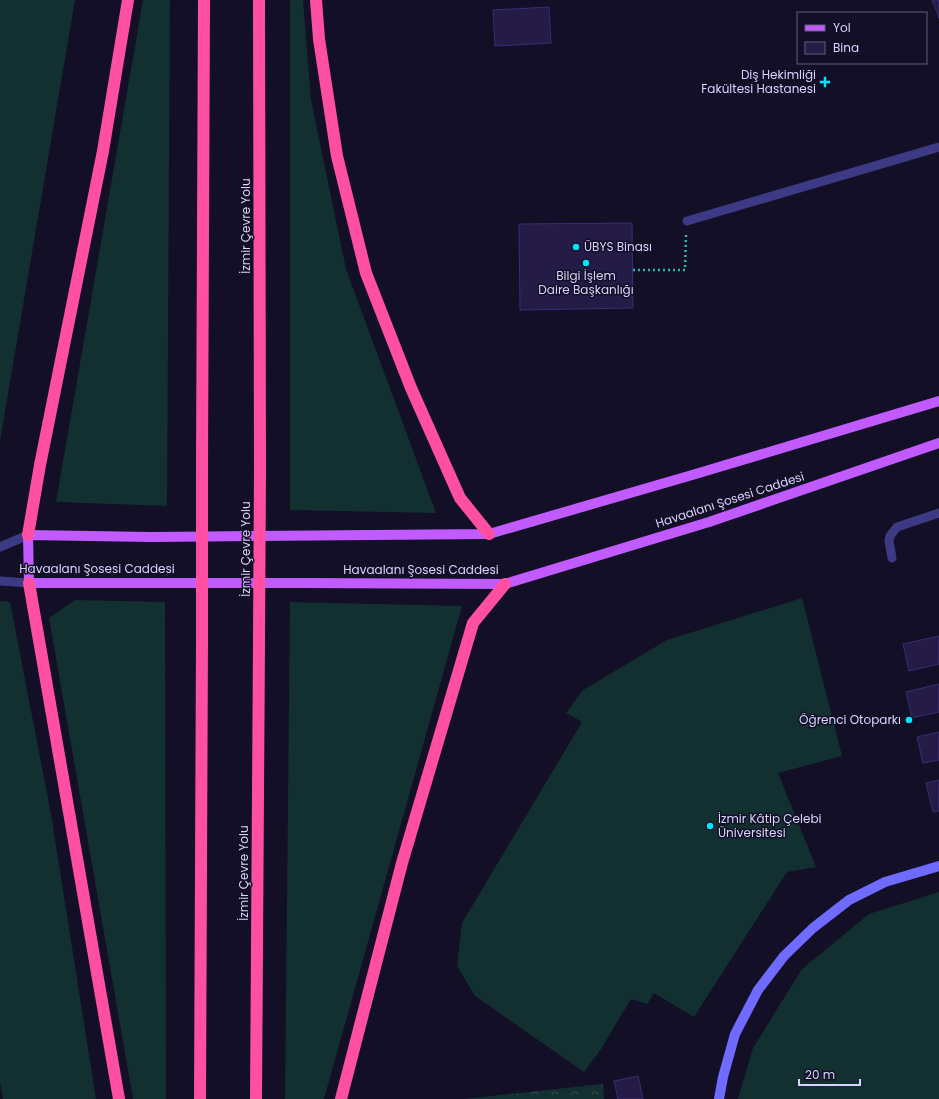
<svg xmlns="http://www.w3.org/2000/svg" width="939" height="1099" font-family="Poppins,sans-serif">
<style>
.grass{fill:#12302f}
.forest{fill:url(#forest-crowns)}
.building{fill:#241b47;stroke:#3b2d73}
.lines{fill:none;stroke-linecap:round;stroke-linejoin:round}
.path{stroke:#2fb8b0;stroke-width:2.5;stroke-dasharray:2 3;stroke-linecap:butt}
.lane{stroke:#3d3a85;stroke-width:9}
.secondary{stroke:#6f6bff;stroke-width:10}
.primary{stroke:#c25bff;stroke-width:10}
.highway{stroke:#ff4fa3;stroke-width:12}
.highway-bridge{stroke:#ff4fa3;stroke-width:12}
.poi-dot{fill:#00e5ff;stroke:#130f26;stroke-width:1.5}
.labels{text-anchor:middle;stroke-width:3;stroke-linejoin:round;paint-order:stroke}
.poi-label{font-size:12px;fill:#d9d4ff;stroke:#130f26;text-anchor:end}
.street-label{font-size:12px;fill:#d9d4ff;stroke:#130f26}
</style>
<defs>
<pattern id="forest-crowns" width="20" height="18" patternUnits="userSpaceOnUse"><rect width="20" height="18" fill="#12302f"/><path d="M2 6a3 3 0 1 1 6 0M12 15a3 3 0 1 1 6 0" fill="none" stroke="#344d4e"/></pattern>
</defs>
<rect width="100%" height="100%" fill="#130f26"/>
<path class="grass" d="M0,0H75L0,441Z
M143,0H170L167,506L56,502Z
M290,0H303L311,100L346,269L436,513L290,510Z
M802,598L842,756L778,773L816,867L787,872L694,1017L654,993L647,1004L631,999L601,1049L584,1072L475,996L457,966L462,923L582,722L566,713L583,690L667,640Z
M75,600L165,602L166,1099H133L49,618Z
M0,601L10,602L51,814L96,1099H3L0,1083Z
M290,602L462,606L324,1099H285Z
M939,892V1099H738L753,1048L802,969L869,914Z"/>
<path class="forest" d="M603,1084L604,1099H464Z"/>
<path class="building" d="M932,0H939V18Z
M549,7L551,43L495,46L493,10Z
M632,223L633,308L520,310L519,224Z
M939,636V664L909,671L903,644Z
M939,684V712L912,718L906,692Z
M939,732V760L923,763L917,737Z
M939,780V811L933,812L926,783Z
M638,1076L643,1099H618L614,1081Z"/>
<g class="lines">
<path class="path" d="M633,270H685L686,235"/>
<path class="lane" d="M687,221L939,147
M0,547L28,535
M892,558L889,541L890,536L897,527L939,513
M0,581L29,583"/>
<path class="secondary" d="M719,1099L723,1077L735,1034L758,990L784,956L813,928L849,900L885,882L939,866"/>
<path class="primary" d="M939,401L699,473L489,534L151,537L28,535L29,583H305L505,584L709,522L939,443"/>
<path class="highway" d="M259,0L260,468
M316,0L319,39L337,156L366,273L411,388L460,498L489,534
M202,467L204,0
M28,535L40,465L103,151L128,0
M29,583L119,1099
M200,1099L202,639
M256,1099L259,640
M341,1099L402,863L473,623L505,584"/>
<path class="highway-bridge" d="M202,467V639
M259,640L260,468"/>
</g>
<g class="poi-dot">
<path d="M823 76h4v4h4v4h-4v4h-4v-4h-4v-4h4z"/>
<circle cx="576" cy="247" r="4"/>
<circle cx="586" cy="263" r="4"/>
<circle cx="909" cy="720" r="4"/>
<circle cx="710" cy="826" r="4"/>
</g>
<g class="labels">
<g class="poi-label">
<text x="816" y="79">Diş Hekimliği<tspan x="816" dy="14">Fakültesi Hastanesi</tspan></text>
<text x="584" y="251" text-anchor="start">ÜBYS Binası</text>
<text x="586" y="280" text-anchor="middle">Bilgi İşlem<tspan x="586" dy="14">Daire Başkanlığı</tspan></text>
<text x="901" y="724">Öğrenci Otoparkı</text>
<text x="718" y="823" text-anchor="start">İzmir Kâtip Çelebi<tspan x="718" dy="14">Üniversitesi</tspan></text>
</g>
<g class="street-label">
<text transform="translate(246 226) rotate(-90)" y="4">İzmir Çevre Yolu</text>
<text transform="translate(730 500) rotate(-18)" y="4">Havaalanı Şosesi Caddesi</text>
<text transform="translate(246 549) rotate(-90)" y="4">İzmir Çevre Yolu</text>
<text x="97" y="573">Havaalanı Şosesi Caddesi</text>
<text x="421" y="574">Havaalanı Şosesi Caddesi</text>
<text transform="translate(244 873) rotate(-90)" y="4">İzmir Çevre Yolu</text>
</g>
</g>
<rect x="797" y="12" width="130" height="52" fill="#130f26" stroke="#625e7d"/>
<rect x="805" y="25" width="20" height="6" fill="#c25bff" stroke="#625e7d"/>
<text x="833" y="32" font-size="12" fill="#d9d4ff">Yol</text>
<rect x="805" y="42" width="20" height="12" fill="#241b47" stroke="#625e7d"/>
<text x="833" y="52" font-size="12" fill="#d9d4ff">Bina</text>
<path d="M799 1079v6h61v-6" fill="none" stroke="#d9d4ff" stroke-width="2"/>
<text x="805" y="1079" font-size="12" fill="#d9d4ff" stroke="#130f26" stroke-width="3" paint-order="stroke">20 m</text>
</svg>
